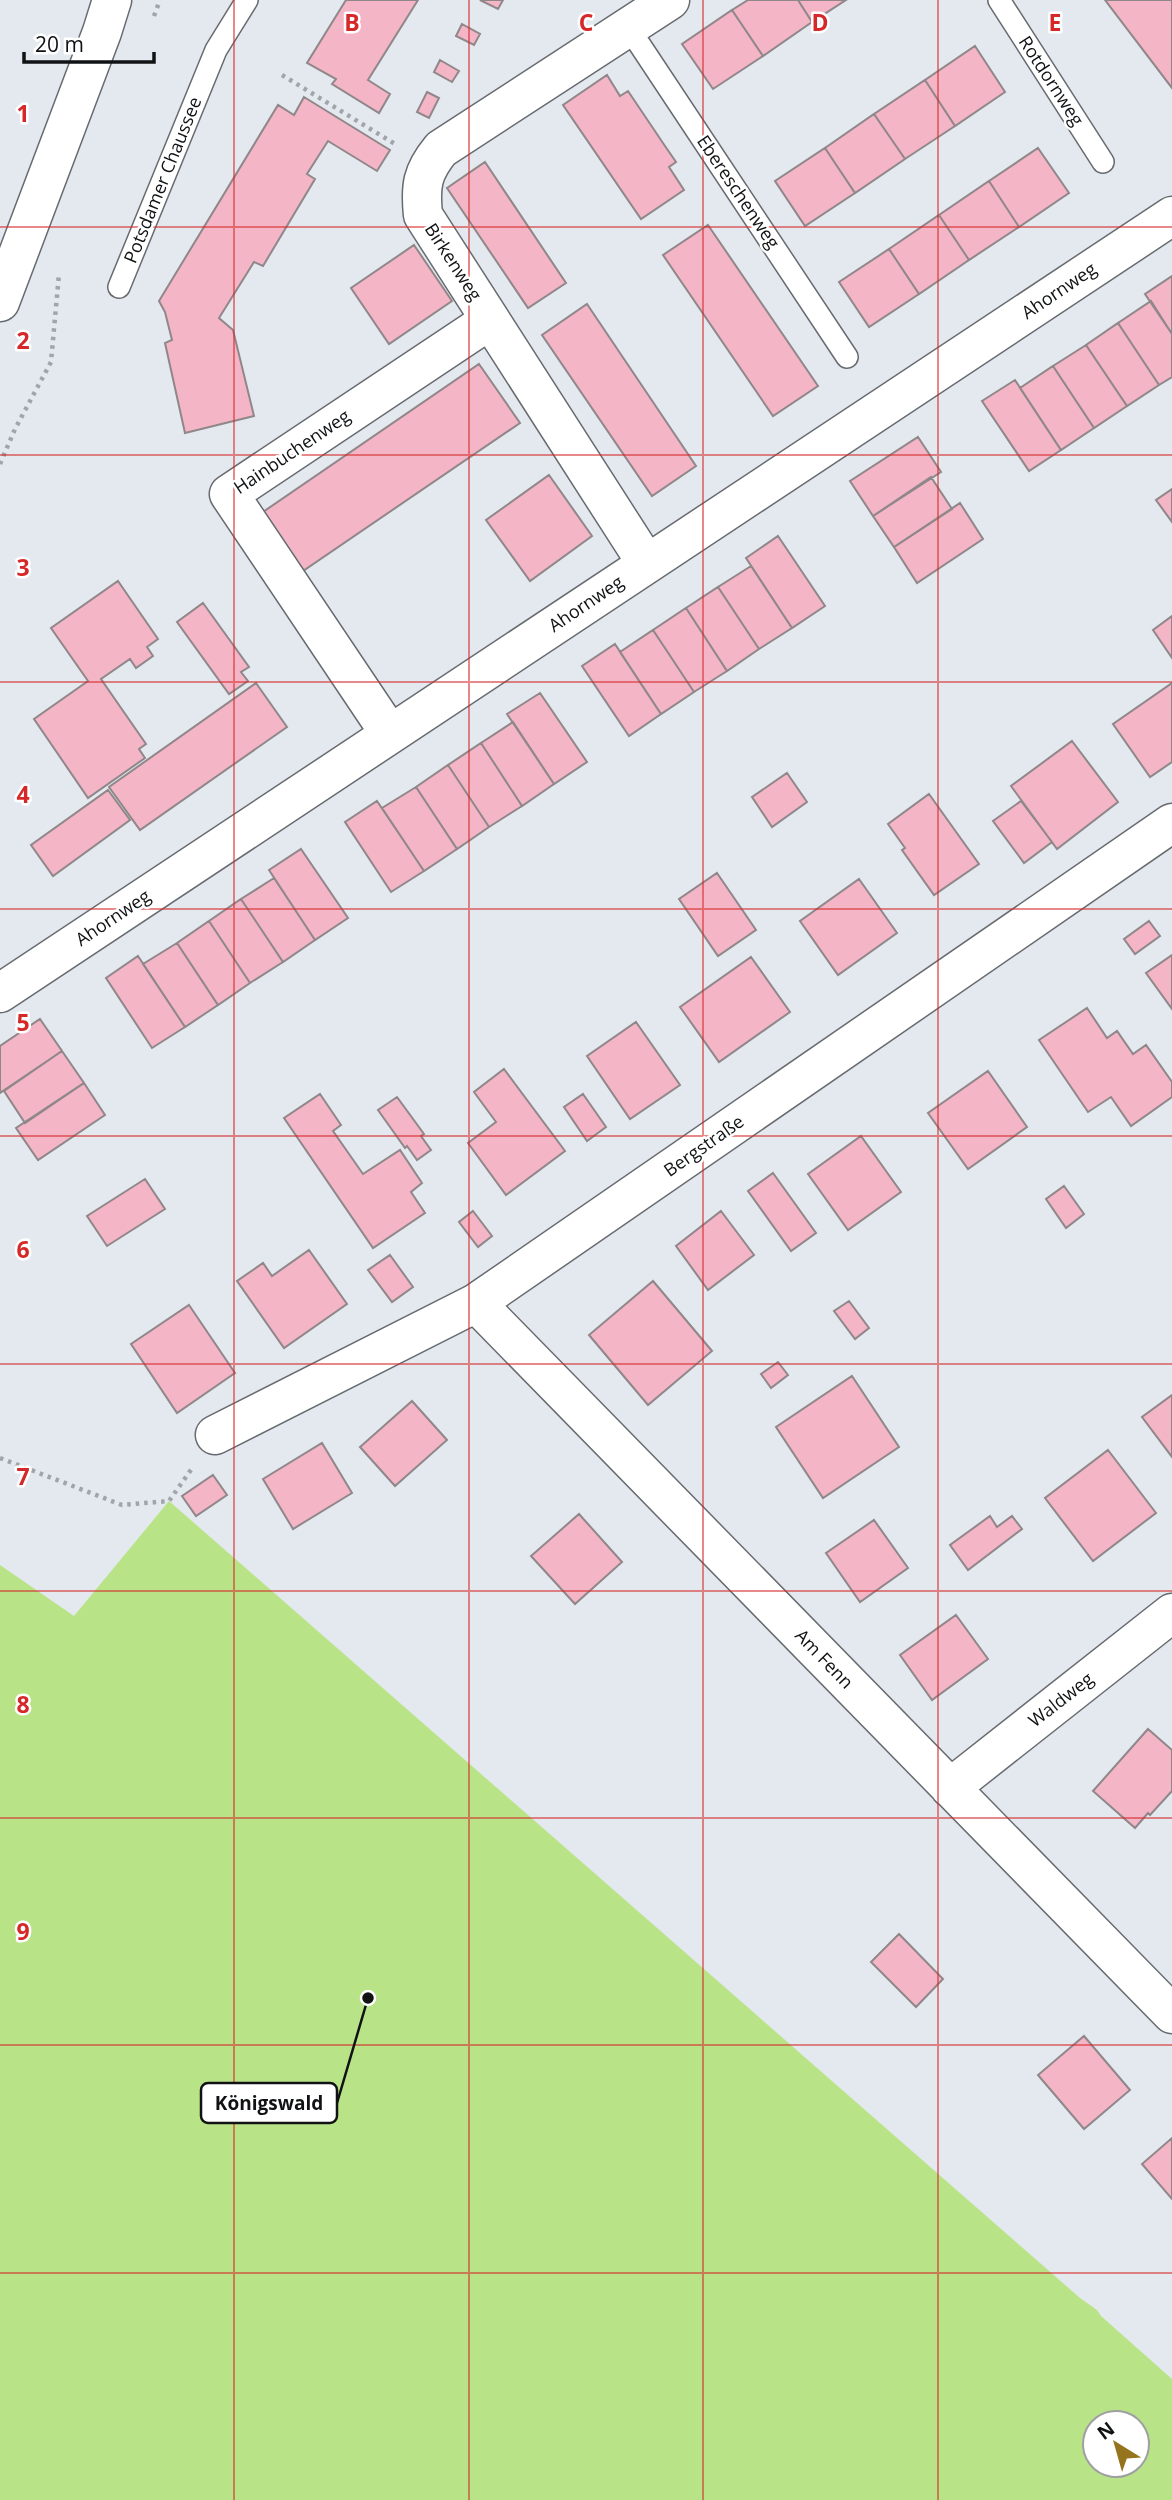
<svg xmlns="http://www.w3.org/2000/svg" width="1172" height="2500" font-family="'Open Sans',sans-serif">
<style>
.green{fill:#b8e387;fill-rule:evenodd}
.building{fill:#f4b5c7;stroke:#8f8789;stroke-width:2}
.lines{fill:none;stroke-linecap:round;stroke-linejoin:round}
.lane-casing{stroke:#676b70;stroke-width:24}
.street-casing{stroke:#676b70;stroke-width:41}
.primary-casing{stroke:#676b70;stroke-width:41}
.path{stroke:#a1a5a9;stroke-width:4.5;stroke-dasharray:3.5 5;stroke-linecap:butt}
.lane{stroke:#fff;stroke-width:21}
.street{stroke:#fff;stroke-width:38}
.primary{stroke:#fff;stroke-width:38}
.grid{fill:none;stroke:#d62828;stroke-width:2;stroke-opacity:0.55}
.labels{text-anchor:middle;stroke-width:5;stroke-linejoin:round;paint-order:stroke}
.street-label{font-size:18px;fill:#101214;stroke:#fff}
.grid-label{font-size:23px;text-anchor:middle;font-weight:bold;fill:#d62828;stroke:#fff;stroke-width:5;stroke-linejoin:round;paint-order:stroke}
.leader{fill:none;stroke:#101214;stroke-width:2.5}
.callout-dot{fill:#101214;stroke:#fff;stroke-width:2.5}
.callout{fill:#fff;stroke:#101214;stroke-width:2.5}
.callout-label{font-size:19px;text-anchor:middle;font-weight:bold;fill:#101214}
</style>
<rect width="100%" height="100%" fill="#e4e9ef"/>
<path class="green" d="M169,1501L1080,2298L1097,2310L1101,2316L1172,2379V2500H0V1565L74,1616ZM1137,2423V2465H1095V2423Z"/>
<path class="building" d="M346,0H418L368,80L390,94L379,113L332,84L336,79L307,63Z
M480,0H503L498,9Z
M748,0H798L812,22L763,56L732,10Z
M798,0H846L812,22Z
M1105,0H1172V88Z
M732,10L763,56L713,89L682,44Z
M462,24L480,34L474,45L456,36Z
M975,46L1005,92L955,126L925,80Z
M440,60L459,71L452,82L434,72Z
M607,75L620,96L628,91L665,146L676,162L669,167L684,190L641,219L563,105Z
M925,80L955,126L905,159L874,114Z
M427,92L439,98L429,118L417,112Z
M304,97L390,150L377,171L328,141L307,174L315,179L263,266L254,262L219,318L233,330L254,416L185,433L165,343L172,340L165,312L159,301L278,105L294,115Z
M874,114L905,159L855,193L825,148Z
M825,148L855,193L805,226L775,181Z
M1038,148L1069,193L1019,227L989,181Z
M485,162L566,283L528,308L447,188Z
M989,181L1019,227L969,260L939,215Z
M939,215L969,260L919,294L889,249Z
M708,225L818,386L773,416L663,255Z
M414,245L452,301L389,344L351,288Z
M889,249L919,294L869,327L839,282Z
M1172,276V334L1145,294Z
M1151,301L1172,334V377L1159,385L1118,323Z
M587,304L696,466L652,496L542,335Z
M1118,323L1159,385L1127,406L1086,345Z
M1086,345L1127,406L1094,428L1053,366Z
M479,364L520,423L300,573L260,514Z
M1053,366L1094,428L1061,450L1020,388Z
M1015,380L1061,450L1029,471L982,401Z
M918,437L941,472L873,516L850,481Z
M549,475L592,536L530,581L486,520Z
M931,477L952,509L894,547L873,516Z
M1172,489V522L1156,500Z
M960,503L983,539L917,583L894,547Z
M778,536L825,606L792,628L746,558Z
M751,566L792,628L759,649L718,587Z
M118,581L158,639L147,647L153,656L136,668L130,659L101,679L146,744L139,749L145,758L88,798L34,719L88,681L51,628Z
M718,587L759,649L727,671L686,608Z
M203,603L249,667L241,672L248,681L229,694L177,622Z
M686,608L727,671L694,692L653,630Z
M1172,616V658L1153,630Z
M653,630L694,692L661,714L620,652Z
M615,644L661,714L629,736L582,666Z
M256,683L287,727L140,830L109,787Z
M1172,683V762L1150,777L1113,724Z
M540,693L587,762L554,784L507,714Z
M513,722L554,784L522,806L481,743Z
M1072,741L1118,802L1057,849L1011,786Z
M481,743L522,806L489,827L448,765Z
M448,765L489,827L457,849L416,787Z
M787,773L807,802L772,827L752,797Z
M416,787L457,849L424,871L382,808Z
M108,790L130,820L53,876L31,845Z
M929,794L979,864L934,895L902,850L905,848L888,824Z
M377,801L424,871L391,892L345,822Z
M1021,801L1052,842L1024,863L993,821Z
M301,849L348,918L315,940L269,870Z
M717,873L756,930L718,956L679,899Z
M274,878L315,940L283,962L241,899Z
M859,879L897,933L838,975L800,921Z
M241,899L283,962L250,983L209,921Z
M209,921L250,983L218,1005L177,943Z
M1149,921L1160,936L1135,954L1124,939Z
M177,943L218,1005L185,1027L143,964Z
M1172,955V1009L1146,973Z
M138,956L185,1027L152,1048L106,978Z
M751,957L790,1012L719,1062L680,1007Z
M1087,1008L1107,1038L1117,1031L1133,1054L1146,1045L1172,1082V1097L1131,1126L1111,1097L1088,1112L1039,1040Z
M40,1019L62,1051L0,1093V1046Z
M636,1022L680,1085L630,1119L587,1056Z
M62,1051L84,1083L25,1123L4,1091Z
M504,1069L565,1151L506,1195L468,1143L496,1122L474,1092Z
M988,1071L1027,1127L968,1169L928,1113Z
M84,1083L105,1115L38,1160L16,1128Z
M320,1094L341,1125L333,1131L363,1174L400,1150L422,1183L411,1192L425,1213L373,1248L284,1118Z
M583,1094L606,1127L587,1141L564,1107Z
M397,1097L424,1134L421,1136L431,1150L417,1160L407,1146L405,1148L378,1110Z
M861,1136L901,1192L848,1230L808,1174Z
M773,1173L816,1233L791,1251L748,1191Z
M145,1179L165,1209L107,1246L87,1216Z
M1064,1186L1084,1214L1066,1228L1046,1199Z
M473,1211L492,1236L478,1247L459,1222Z
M721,1211L754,1255L708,1290L676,1246Z
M309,1250L347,1304L284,1348L237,1281L263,1263L272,1276Z
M390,1255L413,1287L392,1302L368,1270Z
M653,1281L712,1351L648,1405L589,1335Z
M849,1301L869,1328L855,1339L834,1311Z
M189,1305L235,1373L177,1413L131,1344Z
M778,1362L788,1375L771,1388L761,1374Z
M852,1376L899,1447L823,1498L776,1427Z
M1172,1395V1457L1142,1417Z
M412,1401L447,1440L395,1486L360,1447Z
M322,1443L352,1493L293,1529L263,1479Z
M1108,1450L1156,1513L1093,1561L1045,1498Z
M213,1475L227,1495L196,1516L182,1496Z
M579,1514L622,1562L575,1604L531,1556Z
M990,1516L997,1527L1012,1516L1022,1529L968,1570L950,1545Z
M874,1520L908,1568L860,1602L826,1553Z
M956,1615L988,1659L932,1700L900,1655Z
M1148,1729L1172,1750V1791L1150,1815L1148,1813L1135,1828L1093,1791Z
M899,1934L943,1979L916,2007L871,1962Z
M1084,2036L1130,2090L1084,2129L1038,2075Z
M1172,2138V2199L1142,2164Z"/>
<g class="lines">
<defs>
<path id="lane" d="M999,0L1103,162
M628,27L847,357
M119,287L216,50L247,0"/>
<path id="street" d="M647,564L423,215C420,186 422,172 441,149L670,0
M390,734L229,494L490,320
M0,993L1172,216
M476,1303L1172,2014
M215,1435L476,1303L1172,823
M950,1788L1172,1613"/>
<path id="primary" d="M0,302L102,32L112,0"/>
</defs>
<use href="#lane" class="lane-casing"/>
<use href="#street" class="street-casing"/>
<use href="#primary" class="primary-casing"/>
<path class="path" d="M154,16L160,0
M282,75L395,144
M0,464L15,429L51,362L59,274
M0,1458L122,1505L169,1501L193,1467"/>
<use href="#lane" class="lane"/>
<use href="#street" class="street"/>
<use href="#primary" class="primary"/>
</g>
<path class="grid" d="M234,0V2500M469,0V2500M703,0V2500M938,0V2500M0,227H1172M0,455H1172M0,682H1172M0,909H1172M0,1136H1172M0,1364H1172M0,1591H1172M0,1818H1172M0,2045H1172M0,2273H1172"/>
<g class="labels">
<g class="street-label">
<text transform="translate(1051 81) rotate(57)" y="6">Rotdornweg</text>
<text transform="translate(163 180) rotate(-68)" y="6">Potsdamer Chaussee</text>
<text transform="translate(738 192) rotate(56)" y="6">Ebereschenweg</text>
<text transform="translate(453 262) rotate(57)" y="6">Birkenweg</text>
<text transform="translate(1059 291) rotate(-34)" y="6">Ahornweg</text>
<text transform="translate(292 452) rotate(-34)" y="6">Hainbuchenweg</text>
<text transform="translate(586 604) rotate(-34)" y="6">Ahornweg</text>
<text transform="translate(113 918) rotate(-34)" y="6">Ahornweg</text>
<text transform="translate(704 1146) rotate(-35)" y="6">Bergstraße</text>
<text transform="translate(824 1659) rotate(46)" y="6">Am Fenn</text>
<text transform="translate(1061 1700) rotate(-38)" y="6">Waldweg</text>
</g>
</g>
<g class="grid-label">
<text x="352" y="31">B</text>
<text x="586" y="31">C</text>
<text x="820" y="31">D</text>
<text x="1055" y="31">E</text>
<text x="23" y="122">1</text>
<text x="23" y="349">2</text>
<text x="23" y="576">3</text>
<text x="23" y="803">4</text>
<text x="23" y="1031">5</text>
<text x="23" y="1258">6</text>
<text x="23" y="1485">7</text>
<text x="23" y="1713">8</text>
<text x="23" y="1940">9</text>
</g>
<path class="leader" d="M368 1998L337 2103"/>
<circle class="callout-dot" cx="368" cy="1998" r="7"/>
<rect class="callout" x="201" y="2083" width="136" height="40" rx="7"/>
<g class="callout-label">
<text x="269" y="2110">Königswald</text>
</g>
<g transform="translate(1116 2444) rotate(323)"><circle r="33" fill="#ffffff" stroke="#9fa0a1" stroke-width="2"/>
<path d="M0-5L12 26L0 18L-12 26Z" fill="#96741d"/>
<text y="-10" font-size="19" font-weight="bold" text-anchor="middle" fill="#101214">N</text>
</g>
<path d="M24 52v10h130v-10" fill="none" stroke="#101214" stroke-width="3.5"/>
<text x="35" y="52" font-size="21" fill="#101214" stroke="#ffffff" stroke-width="5" paint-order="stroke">20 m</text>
</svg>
